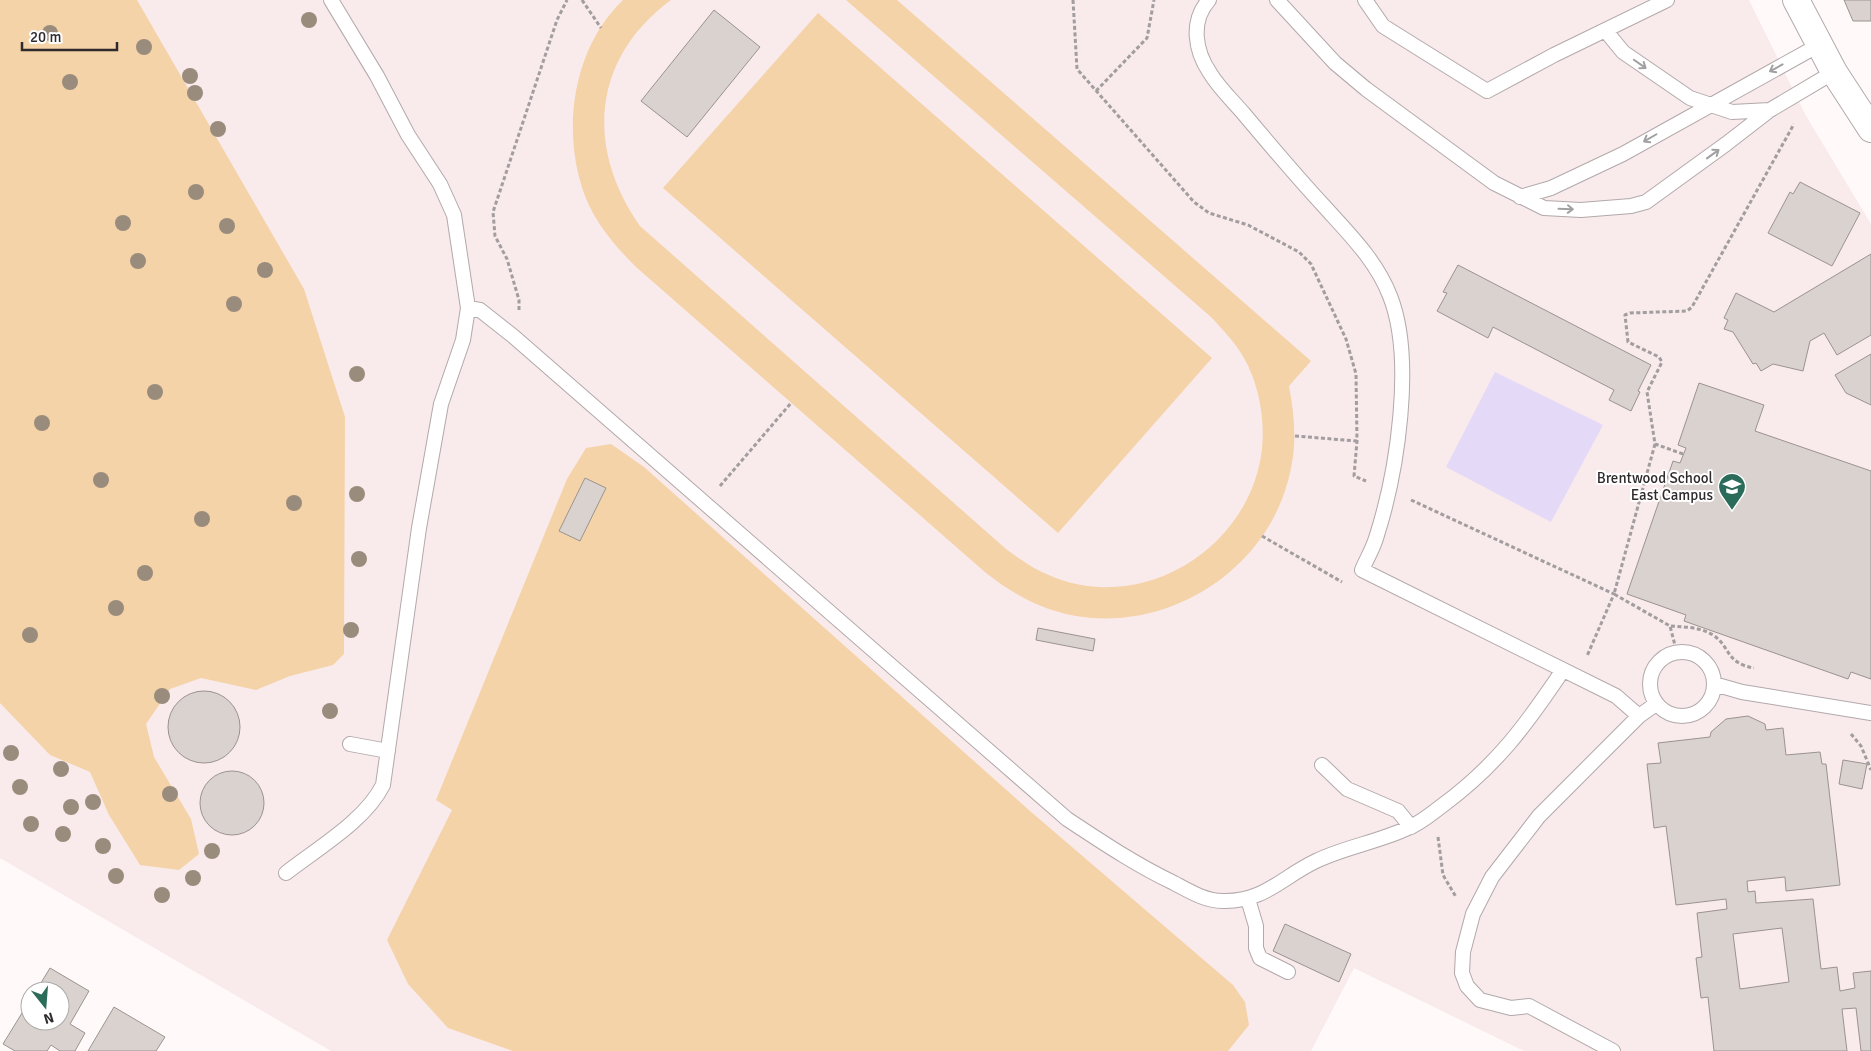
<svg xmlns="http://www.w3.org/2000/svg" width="1871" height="1051" font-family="Signika,sans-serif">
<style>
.built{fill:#f9eaec}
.green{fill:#f5d3a8}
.water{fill:#e4daf7}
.building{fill:#dad2cf;stroke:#9b9390;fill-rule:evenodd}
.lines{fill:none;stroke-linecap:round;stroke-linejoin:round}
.service-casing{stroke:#b2a9aa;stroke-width:16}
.minor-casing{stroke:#b2a9aa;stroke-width:28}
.path{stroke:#a29d9e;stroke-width:3;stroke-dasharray:4 2.5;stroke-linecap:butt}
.service{stroke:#fff;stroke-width:14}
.minor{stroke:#fff;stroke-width:26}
.tree{fill:#9a8c7c}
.oneway{stroke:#a1a0a0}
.labels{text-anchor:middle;stroke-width:4;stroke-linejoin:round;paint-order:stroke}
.poi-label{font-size:15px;fill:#2f2b2c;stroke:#fff;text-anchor:end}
</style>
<rect width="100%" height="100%" fill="#fff9fa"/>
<path class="built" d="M0,0H1749L1805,114L1871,224V1051H1524L1354,968L1311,1051H331L0,858Z"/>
<path class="green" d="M0,0H137L304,289L345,417L344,654L333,665L290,676L256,690L201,678L170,689L146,724L154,757L191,819L199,854L179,870L140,865L109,815L90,772L50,755L0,703Z
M623,0H671C592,58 585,148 640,226L1006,549C1021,560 1035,570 1051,576C1144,615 1251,547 1262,449C1265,418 1259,385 1244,358C1235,342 1223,330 1211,317L846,0H897L1311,361L1289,386C1294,413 1297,441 1291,468C1270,579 1146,648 1041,606C1021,598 1003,586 986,573L636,267C615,246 596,224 585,196C561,132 572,49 623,0Z
M818,13L1212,358L1058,533L663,188Z
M611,444L644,467L1030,811L1233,985L1245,1002L1249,1025L1228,1051H513L448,1028L408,984L387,940L452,810L436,800L567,479L586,448Z"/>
<path class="water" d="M1495,372L1603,425L1551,522L1446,467Z"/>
<path class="building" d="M1844,0H1871V21H1853Z
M714,10L760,47L687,137L641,101Z
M1800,182L1860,213L1832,266L1768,233L1790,192L1793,194Z
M1871,254V335L1837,355L1824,333L1810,341L1803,371L1773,364L1761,371L1756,363L1753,364L1733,332L1724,329L1728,320L1724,318L1736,293L1774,312Z
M1458,265L1651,365L1638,391L1640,392L1631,411L1609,400L1614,390L1493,327L1488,338L1437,311L1447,293L1443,292Z
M1871,354V405L1846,393L1835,375Z
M1699,383L1764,405L1755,431L1871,471V679L1851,672L1848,679L1684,621L1686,615L1627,594L1673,461L1680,463L1686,448L1678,445Z
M585,478L606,488L580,541L559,531Z
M1038,628L1095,639L1093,651L1036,640Z
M168 727a36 36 0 1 1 72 0a36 36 0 1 1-72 0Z
M1748,716L1765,724L1766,730L1783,728L1786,755L1820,752L1822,764H1826L1840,885L1786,891L1785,877L1747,881L1748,892L1755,891L1756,903L1813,899L1821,969L1837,967L1840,991L1855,988L1853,973L1871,971V1051H1861L1856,1008L1842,1009L1847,1051H1714L1708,997L1701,998L1696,958L1702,957L1697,913L1727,909L1726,899L1676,905L1666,826L1654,828L1647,764L1661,763L1658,743L1710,737L1711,732L1726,719ZM1782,928L1789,982L1740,989L1733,934Z
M1843,760L1867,764L1862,789L1839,784Z
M200 803a32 32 0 1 1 64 0a32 32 0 1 1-64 0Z
M1285,924L1351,954L1339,982L1273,951Z
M50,968L89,991L70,1024L85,1033L75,1051H60L51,1045L47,1051H15L3,1044L30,1000V1021H60V991H36Z
M114,1007L165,1037L156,1051H88Z"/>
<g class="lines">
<defs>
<path id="service" d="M1209,0C1190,21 1195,51 1210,73C1219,88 1233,101 1244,114C1270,145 1296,176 1323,205C1349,234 1376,260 1390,296C1415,359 1397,472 1377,535C1374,547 1367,558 1362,570L1616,696L1639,716
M1277,0L1335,63L1366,89L1494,183L1544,208L1581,210L1631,206L1646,202L1726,144L1770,110L1834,72
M1365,0L1383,26L1487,91L1554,55L1667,0
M1605,30L1623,52L1690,98L1732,112L1770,110
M1520,197L1551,188L1623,154L1819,45
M468,308L480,310L513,336L1067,819C1102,842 1136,865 1174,883C1189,891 1205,901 1223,901C1264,902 1282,877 1316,861C1345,847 1378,842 1408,828C1421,823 1432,813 1443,805C1497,765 1526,725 1563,670
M1650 684a32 32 0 1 1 64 0a32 32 0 1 1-64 0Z
M1714,684L1742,692L1871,713
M350,744L388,751
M1322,765L1347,789L1398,811L1411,827
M286,873C318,848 365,821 383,785L419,528L441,404L463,340L468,308L454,215L440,184L408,135L377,76L331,0
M1248,899L1256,926V948L1260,958L1288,972
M1613,1051L1529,1006L1511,1008L1480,1000L1467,986L1462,973L1463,952L1473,914L1492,877L1539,816L1639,716L1656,704"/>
<path id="minor" d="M1796,0L1834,72L1871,129"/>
</defs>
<use href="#service" class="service-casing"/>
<use href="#minor" class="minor-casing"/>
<path class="path" d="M582,0L601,28
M1073,0L1077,69L1194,202L1209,213L1248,225L1299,252L1311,264L1346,339L1356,374L1357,441L1354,476L1366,481
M1096,91L1147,38L1154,0
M519,310V300L507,259L495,236L493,212L557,20L567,0
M1295,436L1357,441
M1655,444L1614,594L1670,626L1677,653
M1683,454L1655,444L1647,392L1662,362L1659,357L1628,342L1625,315L1630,313L1687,311L1692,307L1794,124
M720,486L791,403
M1411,500L1614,594L1587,656
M1262,536L1342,582
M1671,626C1685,627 1700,627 1713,635C1731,647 1725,663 1754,668
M1851,734L1861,746L1871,770
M1438,837L1443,875L1456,897"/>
<use href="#service" class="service"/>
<use href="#minor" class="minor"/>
</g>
<g class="tree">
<circle cx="309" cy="20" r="8"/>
<circle cx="50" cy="33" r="8"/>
<circle cx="144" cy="47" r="8"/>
<circle cx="190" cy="76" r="8"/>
<circle cx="70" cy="82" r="8"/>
<circle cx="195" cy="93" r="8"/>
<circle cx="218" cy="129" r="8"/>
<circle cx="196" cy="192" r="8"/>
<circle cx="123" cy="223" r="8"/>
<circle cx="227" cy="226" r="8"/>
<circle cx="138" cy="261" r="8"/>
<circle cx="265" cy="270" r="8"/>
<circle cx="234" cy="304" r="8"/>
<circle cx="357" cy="374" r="8"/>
<circle cx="155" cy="392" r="8"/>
<circle cx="42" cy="423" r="8"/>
<circle cx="101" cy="480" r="8"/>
<circle cx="357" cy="494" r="8"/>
<circle cx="294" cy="503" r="8"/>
<circle cx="202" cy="519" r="8"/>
<circle cx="359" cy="559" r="8"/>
<circle cx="145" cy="573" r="8"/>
<circle cx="116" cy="608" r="8"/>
<circle cx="351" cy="630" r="8"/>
<circle cx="30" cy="635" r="8"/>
<circle cx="162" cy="696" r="8"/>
<circle cx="330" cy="711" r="8"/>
<circle cx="11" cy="753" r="8"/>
<circle cx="61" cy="769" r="8"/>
<circle cx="20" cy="787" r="8"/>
<circle cx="170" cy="794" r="8"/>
<circle cx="93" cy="802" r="8"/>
<circle cx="71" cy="807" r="8"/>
<circle cx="31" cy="824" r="8"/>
<circle cx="63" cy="834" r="8"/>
<circle cx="103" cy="846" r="8"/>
<circle cx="212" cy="851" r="8"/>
<circle cx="116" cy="876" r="8"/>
<circle cx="193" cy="878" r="8"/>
<circle cx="162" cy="895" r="8"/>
</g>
<defs><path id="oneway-shaft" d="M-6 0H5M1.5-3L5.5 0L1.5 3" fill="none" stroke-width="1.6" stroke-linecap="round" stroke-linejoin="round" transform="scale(1.25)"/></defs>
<g class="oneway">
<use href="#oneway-shaft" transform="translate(1640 64) rotate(35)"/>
<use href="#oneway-shaft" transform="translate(1776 68) rotate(151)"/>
<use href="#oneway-shaft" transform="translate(1650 138) rotate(150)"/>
<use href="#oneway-shaft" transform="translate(1713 154) rotate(-36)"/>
<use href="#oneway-shaft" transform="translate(1566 209) rotate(2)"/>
</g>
<defs>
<symbol id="school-pin" viewBox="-11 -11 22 30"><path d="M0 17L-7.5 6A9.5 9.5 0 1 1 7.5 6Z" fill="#2b6b5a" stroke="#fff"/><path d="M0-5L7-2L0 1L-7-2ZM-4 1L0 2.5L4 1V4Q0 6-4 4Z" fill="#fff"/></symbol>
</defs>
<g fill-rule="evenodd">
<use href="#school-pin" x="1716" y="471" width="32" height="43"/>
</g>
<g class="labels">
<g class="poi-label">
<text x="1713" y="483">Brentwood School<tspan x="1713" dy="17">East Campus</tspan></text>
</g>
</g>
<g transform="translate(45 1006) rotate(163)"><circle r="24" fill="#ffffff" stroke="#acaaab"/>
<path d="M0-4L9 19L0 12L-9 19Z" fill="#2b6b5a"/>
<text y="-8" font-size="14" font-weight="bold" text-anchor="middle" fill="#2f2b2c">N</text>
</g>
<path d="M22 42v8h95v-8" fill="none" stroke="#2f2b2c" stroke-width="2.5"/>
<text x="30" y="42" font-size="15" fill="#2f2b2c" stroke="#ffffff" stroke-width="4" paint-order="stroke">20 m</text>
</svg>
